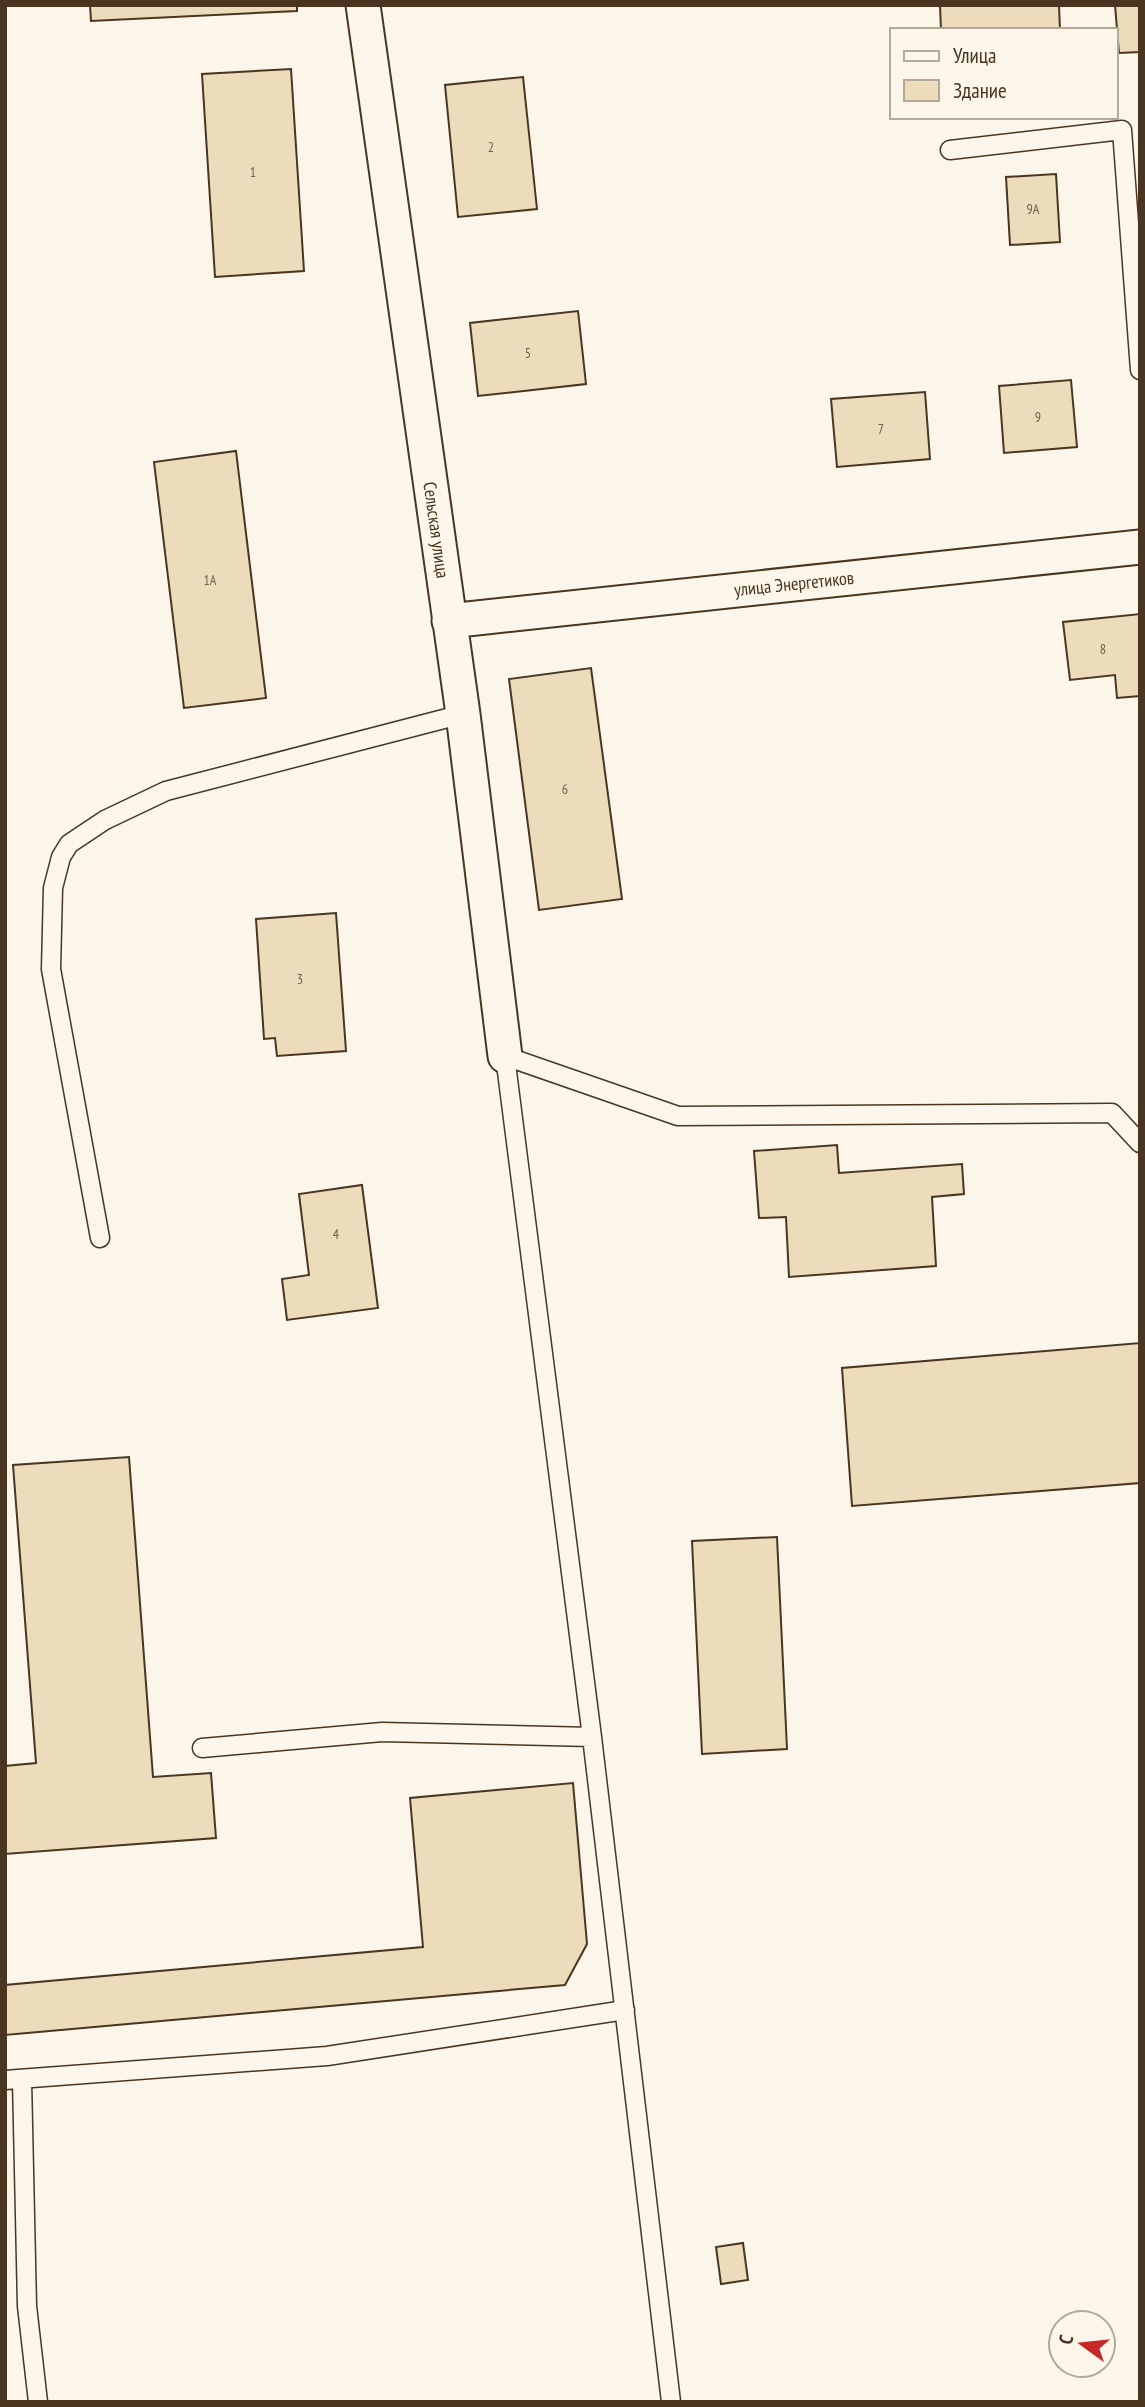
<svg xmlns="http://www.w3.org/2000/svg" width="1145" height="2407" font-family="'PT Sans Narrow',sans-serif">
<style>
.building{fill:#ecdcbc;stroke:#4a3520;stroke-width:2}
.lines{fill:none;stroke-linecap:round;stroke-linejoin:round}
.lane-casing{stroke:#4a3520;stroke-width:21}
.street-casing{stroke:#4a3520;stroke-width:37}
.lane{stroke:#fbf6e9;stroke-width:18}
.street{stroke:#fbf6e9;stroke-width:33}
.labels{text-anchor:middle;stroke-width:5;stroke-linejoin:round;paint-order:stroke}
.number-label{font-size:14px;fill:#725f47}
.street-label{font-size:18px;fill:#4a3520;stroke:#fbf6e9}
</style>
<rect width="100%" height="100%" fill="#fbf6e9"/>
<path class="building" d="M90,5H297V11L91,21Z
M940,5H1059L1060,30H941Z
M1115,5H1140V52L1119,53Z
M291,69L304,271L215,277L202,74Z
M523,77L537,209L458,217L445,85Z
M1056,174L1060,242L1010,245L1006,177Z
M578,311L586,384L478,396L470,323Z
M1071,380L1077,447L1004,453L999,386Z
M925,392L930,459L837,467L831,399Z
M236,451L266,698L184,708L154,462Z
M1140,614V696L1117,698L1115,675L1070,680L1063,622Z
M591,668L622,899L539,910L509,679Z
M336,913L346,1051L277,1056L275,1038L264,1039L256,919Z
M837,1145L839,1173L962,1164L964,1194L932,1197L936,1266L789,1277L786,1217L759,1218L754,1151Z
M362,1185L378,1308L287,1320L282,1279L309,1275L299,1194Z
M1140,1343V1483L852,1506L842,1368Z
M129,1457L153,1777L211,1773L216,1838L5,1854V1766L36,1763L13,1465Z
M777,1537L787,1749L702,1754L692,1541Z
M573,1783L587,1944L565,1985L5,2035V1985L423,1947L410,1798Z
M743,2243L748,2280L721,2284L716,2247Z"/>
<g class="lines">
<defs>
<path id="lane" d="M950,150L1122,130L1140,370
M100,1238L51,969L53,888L61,857L69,844L105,820L166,791L463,714
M202,1748L382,1732L592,1737
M5,2080L327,2056L625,2010
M22,2080L27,2306L38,2402
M671,2402L592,1737L505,1056L678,1116L1112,1113L1140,1143"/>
<path id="street" d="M363,5L463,714L505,1056
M449,621L1140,547"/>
</defs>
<use href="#lane" class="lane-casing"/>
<use href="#street" class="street-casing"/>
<use href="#lane" class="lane"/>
<use href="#street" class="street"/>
</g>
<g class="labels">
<g class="number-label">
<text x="491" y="152">2</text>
<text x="253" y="177">1</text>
<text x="1033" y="214">9А</text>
<text x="528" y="358">5</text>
<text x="1038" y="422">9</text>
<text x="881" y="434">7</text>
<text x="210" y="585">1А</text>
<text x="1103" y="654">8</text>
<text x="565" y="794">6</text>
<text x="300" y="984">3</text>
<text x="336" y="1239">4</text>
</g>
<g class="street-label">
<text transform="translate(436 530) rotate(82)" y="6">Сельская улица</text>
<text transform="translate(794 584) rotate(-6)" y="6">улица Энергетиков</text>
</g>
</g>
<rect width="1145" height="2407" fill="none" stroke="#4a3520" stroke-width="14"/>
<rect x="890" y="28" width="228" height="91" fill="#fbf6e9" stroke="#b4a999" stroke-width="2"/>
<rect x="904" y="51" width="35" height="10" fill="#fbf6e9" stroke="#b4a999" stroke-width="2"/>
<text x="953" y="63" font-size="21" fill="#4a3520">Улица</text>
<rect x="904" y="80" width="35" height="21" fill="#ecdcbc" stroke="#b4a999" stroke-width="2"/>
<text x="953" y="98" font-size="21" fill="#4a3520">Здание</text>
<g transform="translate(1082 2344) rotate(285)"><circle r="33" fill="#fbf6e9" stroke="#b4a999" stroke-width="2"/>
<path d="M0-5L12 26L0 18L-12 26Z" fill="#c62828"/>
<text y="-10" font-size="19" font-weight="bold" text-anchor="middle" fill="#4a3520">С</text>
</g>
</svg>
